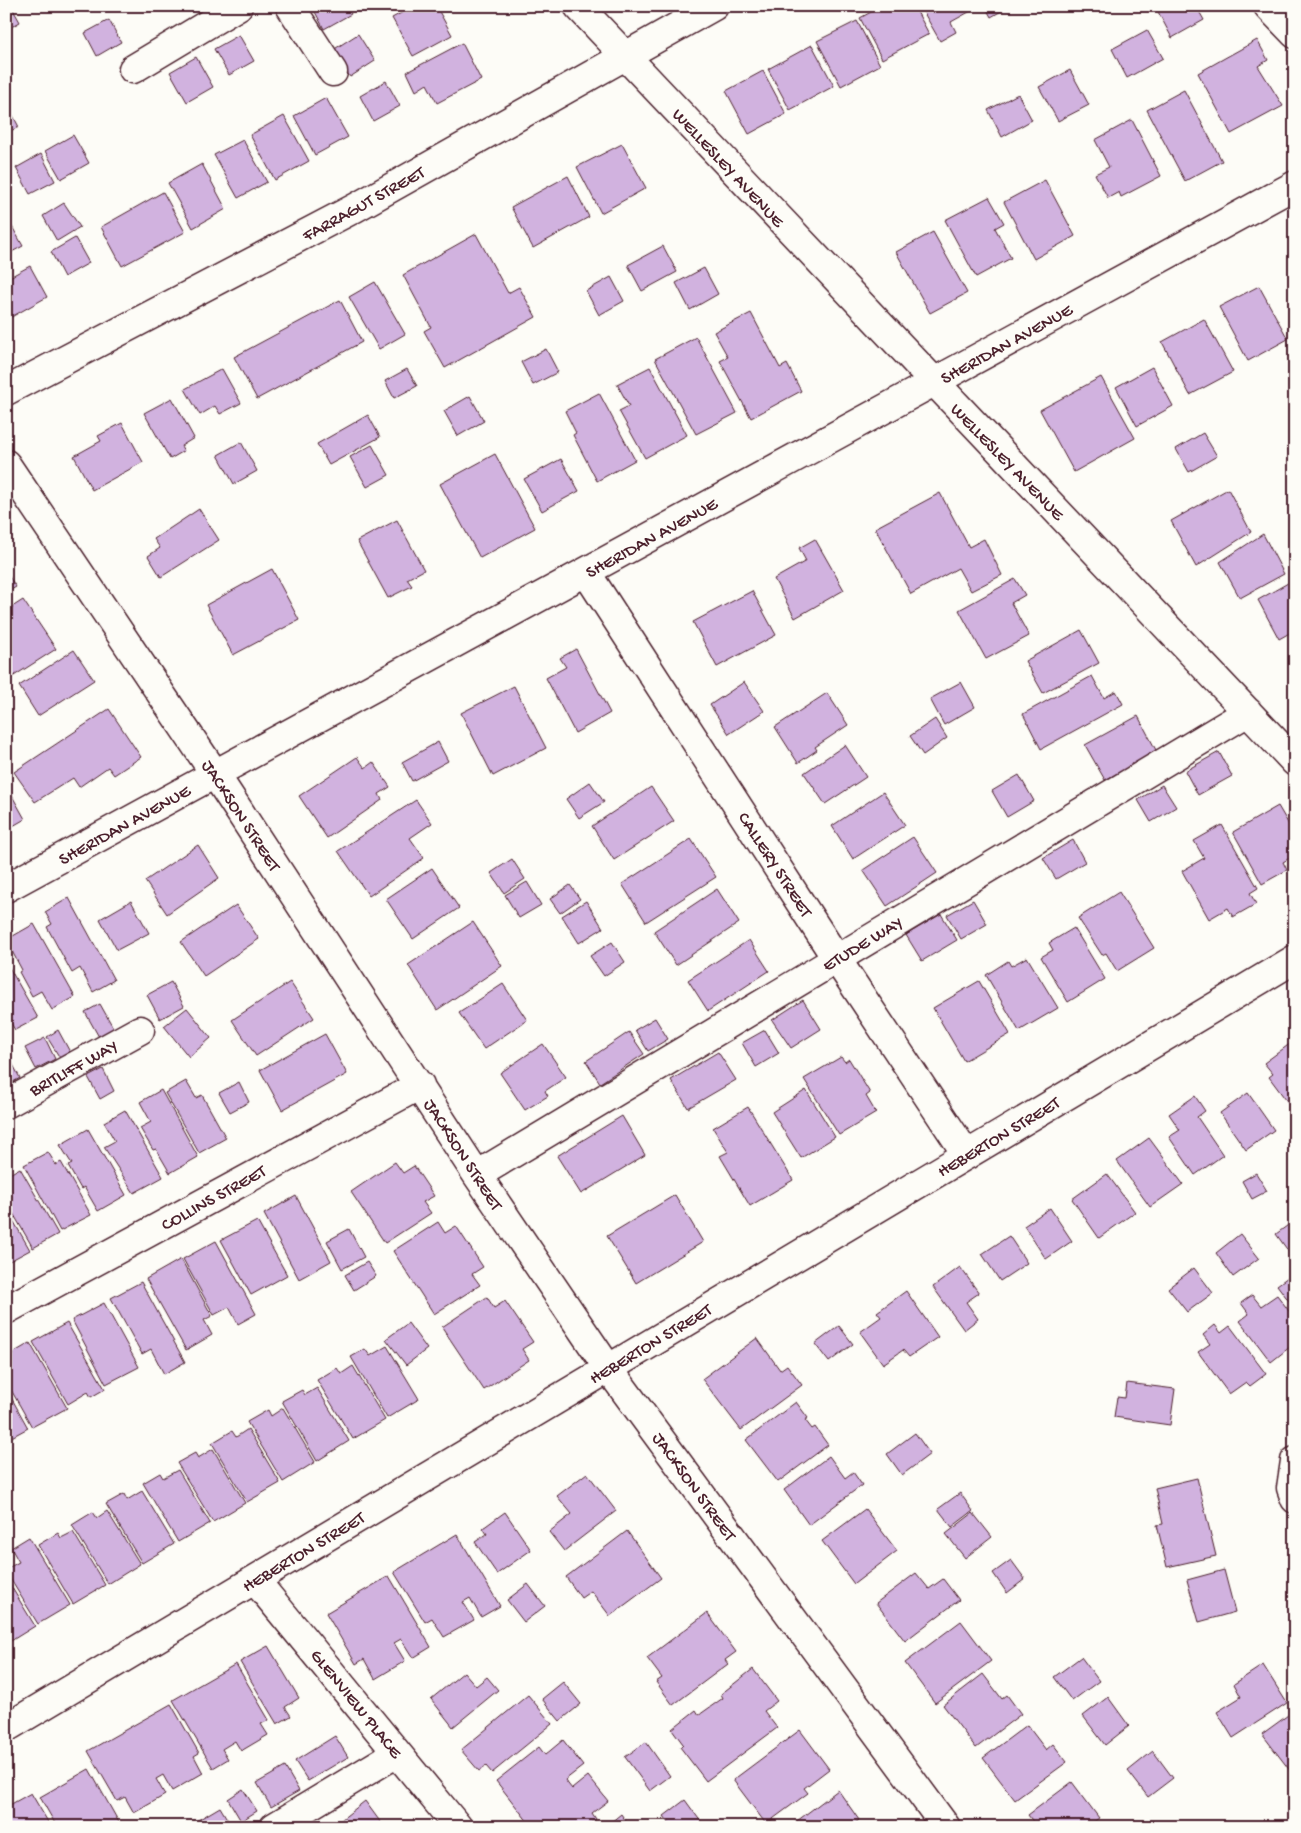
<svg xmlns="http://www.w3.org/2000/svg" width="1301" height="1833" font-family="'Gochi Hand',sans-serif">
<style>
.building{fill:#d1b2df;stroke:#4a1f2b}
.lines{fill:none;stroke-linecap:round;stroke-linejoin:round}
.minor-casing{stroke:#4a1f2b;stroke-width:31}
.minor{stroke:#fdfcf7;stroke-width:28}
.labels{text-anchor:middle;stroke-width:4;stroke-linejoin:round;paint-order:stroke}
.street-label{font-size:18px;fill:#4a1f2b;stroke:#fdfcf7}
</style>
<rect width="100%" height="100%" fill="#fdfcf7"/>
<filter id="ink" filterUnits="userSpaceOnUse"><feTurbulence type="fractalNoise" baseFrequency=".02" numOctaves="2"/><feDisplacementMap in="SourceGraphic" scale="10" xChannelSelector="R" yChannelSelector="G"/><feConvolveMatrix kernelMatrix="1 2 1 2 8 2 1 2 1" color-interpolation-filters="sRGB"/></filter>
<g filter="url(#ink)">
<path class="building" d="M6,6H11L20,22L6,30Z
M312,6H347L351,14L324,29Z
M414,6H436L452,35L413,56L392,18Z
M882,6H914L929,34L882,59L860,18Z
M920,6H977L978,7L951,22L956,32L940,41Z
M985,6H1010L991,17Z
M1155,6H1196L1204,20L1172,38Z
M109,20L121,42L97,56L85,33Z
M857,21L880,65L841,86L817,41Z
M1147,30L1163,58L1127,78L1112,49Z
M358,34L375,61L350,77L333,50Z
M239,35L254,61L229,75L214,49Z
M1257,40L1268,60L1258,66L1283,106L1231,134L1198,73Z
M462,43L481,80L437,103L427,84L416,91L407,72Z
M812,45L834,86L790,110L768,69Z
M196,57L213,87L187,102L170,72Z
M1070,70L1089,105L1058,121L1039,87Z
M763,71L786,114L749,134L726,91Z
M386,81L400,106L373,121L360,96Z
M1184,90L1222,161L1185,181L1147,110Z
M1018,94L1032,120L1002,137L988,110Z
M326,98L348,137L315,155L294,116Z
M9,108L19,127L6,133V109Z
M284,116L309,161L275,180L250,135Z
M1132,120L1161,176L1121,197L1119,192L1108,198L1095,174L1109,167L1095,140Z
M73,135L89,163L61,179L45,151Z
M243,140L267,182L238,198L214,155Z
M622,144L646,188L601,213L577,167Z
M41,154L55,181L30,194L16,168Z
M202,164L226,209L193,228L168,183Z
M568,176L589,217L533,248L511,207Z
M1045,180L1075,236L1034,259L1004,202Z
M163,192L185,232L122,266L101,227Z
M989,197L1004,223L995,228L1011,258L976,277L945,220Z
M64,203L80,227L57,241L43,216Z
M10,223L23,246L6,255V225Z
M933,232L967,293L930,313L896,252Z
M476,234L508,293L519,287L536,317L445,368L424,331L431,327L403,275Z
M75,238L89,263L64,277L51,252Z
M663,246L677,272L642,291L628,265Z
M30,266L47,297L6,320V279Z
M704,268L718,294L690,310L676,283Z
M611,277L624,301L599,315L586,291Z
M375,282L405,334L379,349L349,297Z
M1259,286L1288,339L1248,361L1219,307Z
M340,300L362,342L257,399L234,357Z
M751,313L780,368L787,364L801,391L751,418L720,361L728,357L714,332Z
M1204,319L1233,372L1190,395L1162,342Z
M696,337L737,413L696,434L655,359Z
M546,349L558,372L533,385L521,362Z
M650,367L687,435L645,458L619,411L629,406L617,384Z
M1152,367L1173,406L1137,426L1116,387Z
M222,369L241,403L220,414L215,406L200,415L185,389Z
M407,369L417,386L394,398L385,381Z
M1101,377L1135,438L1074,472L1040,410Z
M599,393L635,460L597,481L573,435L576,433L565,411Z
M470,396L484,421L458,436L444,411Z
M172,398L194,438L181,446L184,451L170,459L144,413Z
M368,415L380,437L329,465L317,444Z
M122,423L143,462L92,490L74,456L101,441L98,436Z
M1203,433L1217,456L1189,472L1176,449Z
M241,442L257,471L234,484L218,455Z
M372,445L389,475L367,487L350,457Z
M495,454L535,528L480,558L440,484Z
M561,459L579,491L542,511L524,479Z
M1228,489L1251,532L1196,567L1171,521Z
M940,493L969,547L984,539L1002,575L971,591L958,568L911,594L875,528Z
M199,509L219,540L161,577L148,556L160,548L154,539Z
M397,520L424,570L407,579L412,586L388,598L357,541Z
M1263,534L1284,574L1240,598L1220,562Z
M815,539L844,590L795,618L774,579L806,561L799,548Z
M272,569L299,620L233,655L206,605Z
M6,572L16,587L6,593Z
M1015,579L1025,595L1011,603L1029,636L986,659L959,610Z
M1295,579V630L1279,639L1258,600Z
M752,591L776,635L717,667L693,622Z
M23,600L56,649L6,681V611Z
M1081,630L1099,663L1043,693L1025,661Z
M576,649L610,713L575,733L546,678L566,667L560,658Z
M74,650L94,680L38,716L19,686Z
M1092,676L1104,698L1116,691L1123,704L1041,749L1023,714Z
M744,682L764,711L729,734L710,705Z
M961,682L975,707L944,725L930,699Z
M514,686L546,748L493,776L461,713Z
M827,693L848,725L815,747L817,750L798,763L775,727Z
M109,709L141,757L114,775L108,767L79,787L73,778L35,802L14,772Z
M1138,716L1157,752L1105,780L1085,745Z
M935,719L947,738L923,755L910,736Z
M438,742L448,761L412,781L402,762Z
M845,745L866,777L825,804L804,773Z
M1219,752L1232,776L1198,795L1185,771Z
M357,757L365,768L373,762L390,787L379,794L382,800L327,838L299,796Z
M1019,775L1034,801L1007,817L992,791Z
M590,782L604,802L579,818L566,799Z
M6,785L25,819L6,830Z
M1162,785L1176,807L1151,822L1138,800Z
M651,787L674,821L614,860L592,826Z
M883,792L905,825L853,859L832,826Z
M416,800L432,823L410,838L424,858L369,896L338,851Z
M1278,806L1295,835V855L1283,862L1287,870L1262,884L1233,832Z
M1222,825L1258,888L1250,893L1256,904L1233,917L1228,908L1209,919L1182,871L1204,858L1194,841Z
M913,837L937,873L887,906L863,870Z
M691,839L716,877L646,922L622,884Z
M1073,840L1085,862L1056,879L1043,858Z
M198,845L219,878L167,914L145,881Z
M512,859L525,879L504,893L491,873Z
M432,868L459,908L413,939L386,899Z
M527,882L541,905L519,918L505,895Z
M570,885L580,899L560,913L550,899Z
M717,889L739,923L676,965L654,931Z
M1119,892L1154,948L1117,971L1106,953L1102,955L1078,918Z
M69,898L114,980L93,992L80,968L72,973L47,927L52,924L45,912Z
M973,900L987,924L961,939L947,915Z
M131,901L149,933L117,950L100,919Z
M586,901L603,928L579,943L562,916Z
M236,905L259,939L204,976L181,942Z
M941,914L957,940L922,961L906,935Z
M473,922L502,966L437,1010L408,965Z
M34,924L75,997L52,1010L41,991L32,996L19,972L22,970L6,940Z
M1074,928L1105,979L1068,1002L1041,957L1053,950L1049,943Z
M749,940L769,971L708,1011L688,980Z
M612,942L625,962L604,976L590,956Z
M1027,957L1058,1008L1019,1031L986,975L1008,961L1011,966Z
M6,962L38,1018L15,1030L6,1015Z
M979,981L1010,1034L964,1061L933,1008Z
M171,982L184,1006L160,1019L147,995Z
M290,982L314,1018L256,1056L232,1020Z
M503,984L527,1020L484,1049L459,1013Z
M803,1000L821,1029L791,1048L772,1020Z
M100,1004L114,1029L99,1037L85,1012Z
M187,1008L211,1038L189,1057L164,1026Z
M655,1018L668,1039L648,1051L635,1030Z
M58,1030L70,1052L60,1058L47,1037Z
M765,1030L779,1053L756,1067L742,1043Z
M629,1032L644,1054L600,1083L586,1061Z
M325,1034L347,1074L282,1110L260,1070Z
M45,1038L55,1059L36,1069L25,1048Z
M1295,1040V1112L1269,1077L1273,1074L1264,1063Z
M543,1044L566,1077L545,1091L548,1096L525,1110L500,1073Z
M718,1052L736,1080L688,1108L671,1080Z
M9,1057L20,1078L6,1086V1059Z
M841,1057L845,1062L849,1059L870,1093L866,1096L876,1113L839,1135L804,1079Z
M103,1069L114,1091L100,1099L88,1077Z
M186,1081L196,1098L202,1095L226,1138L199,1153L165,1093Z
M239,1082L249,1102L230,1112L219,1093Z
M161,1090L198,1157L170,1173L156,1149L153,1150L140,1128L151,1122L140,1102Z
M806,1090L835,1137L801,1158L772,1112Z
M1248,1093L1274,1130L1246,1150L1220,1113Z
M1195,1096L1205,1111L1197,1117L1223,1155L1195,1175L1169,1137L1180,1130L1169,1114Z
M748,1107L793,1180L750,1206L720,1156L728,1152L713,1128Z
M125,1110L163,1177L134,1193L104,1147L115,1141L104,1122Z
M622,1116L645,1155L581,1194L557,1156Z
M88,1129L126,1195L98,1211L84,1187L81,1189L68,1166L72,1164L60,1145Z
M1149,1138L1183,1184L1150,1207L1117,1161Z
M48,1152L56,1165L61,1162L91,1215L60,1231L24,1165Z
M395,1162L403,1173L414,1166L434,1196L423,1202L431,1213L385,1243L351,1192Z
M20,1168L58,1234L33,1248L6,1201L12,1197L6,1187V1176Z
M1256,1173L1267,1191L1252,1199L1242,1181Z
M1107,1174L1135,1212L1099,1238L1072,1199Z
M675,1195L703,1242L636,1283L607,1236Z
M296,1196L331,1261L299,1279L264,1214Z
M6,1208L30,1250L6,1263Z
M1050,1208L1072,1241L1046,1259L1024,1226Z
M1295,1220V1248L1289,1252L1276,1234Z
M257,1221L287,1275L251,1295L221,1240Z
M438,1222L445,1233L456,1226L483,1267L472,1274L480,1285L434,1314L393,1251Z
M349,1229L364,1257L342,1269L327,1241Z
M1240,1234L1259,1258L1233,1277L1216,1253Z
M1009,1236L1027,1263L1000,1281L982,1254Z
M216,1241L256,1314L238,1324L229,1307L214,1315L183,1259Z
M181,1259L212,1316L204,1320L212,1335L186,1350L146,1279Z
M367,1262L376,1276L354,1290L345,1275Z
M960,1267L979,1293L966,1302L978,1319L964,1330L933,1287Z
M1194,1268L1213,1293L1187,1312L1168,1288Z
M1295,1272V1309L1277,1285Z
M141,1282L185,1362L164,1374L151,1349L142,1354L111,1298Z
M906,1291L938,1337L909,1357L903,1350L883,1364L860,1332L881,1317L877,1312Z
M1252,1295L1261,1306L1277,1295L1295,1319V1353L1290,1347L1271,1362L1240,1321L1249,1314L1241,1303Z
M487,1297L494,1308L505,1301L533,1342L522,1349L529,1360L484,1390L442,1327Z
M104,1303L139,1367L106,1384L72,1320Z
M67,1323L105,1389L91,1397L88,1392L68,1404L33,1342Z
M408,1323L427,1349L406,1365L386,1339Z
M1215,1325L1221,1333L1230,1326L1266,1374L1250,1386L1246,1382L1229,1394L1198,1352L1210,1344L1203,1335Z
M839,1326L853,1344L829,1362L815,1344Z
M757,1338L780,1370L787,1365L802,1385L741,1430L702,1379Z
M30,1343L67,1408L32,1427L6,1381V1357Z
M387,1346L419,1399L387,1418L351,1357L365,1349L370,1356Z
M353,1366L385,1420L353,1439L317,1380L337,1368L341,1374Z
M1127,1383L1175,1389L1170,1425L1114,1417L1117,1397L1125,1398Z
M6,1388L28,1428L6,1440Z
M317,1388L349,1441L317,1461L282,1401L302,1390L305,1395Z
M796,1402L808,1418L805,1420L812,1429L815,1427L828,1445L778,1482L746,1440Z
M283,1408L315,1462L283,1482L247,1422L268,1410L271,1416Z
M248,1429L280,1483L247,1502L212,1443L232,1431L236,1437Z
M915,1433L930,1454L902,1475L887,1454Z
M213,1449L245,1503L213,1522L177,1463L195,1453L198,1458Z
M829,1456L845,1478L853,1472L862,1485L809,1525L784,1490Z
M178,1470L210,1523L178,1542L143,1483L160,1473L163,1478Z
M587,1473L616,1511L564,1551L549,1532L572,1514L557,1496Z
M1197,1478L1216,1556L1167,1567L1157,1525L1163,1524L1155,1488Z
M142,1491L174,1544L142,1563L106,1504L124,1494L127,1500Z
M960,1493L973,1511L952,1527L938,1509Z
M865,1509L897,1551L854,1584L822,1541Z
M107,1511L140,1564L108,1584L72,1525L93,1512L97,1518Z
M505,1512L531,1550L497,1574L475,1542L487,1534L483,1528Z
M973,1513L992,1537L965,1558L946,1534Z
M627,1531L661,1578L610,1616L591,1591L581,1598L566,1577Z
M73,1532L105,1585L73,1604L38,1545L58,1533L61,1538Z
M457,1534L500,1606L481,1617L470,1598L463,1602L474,1620L444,1637L432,1618L425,1622L394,1572Z
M29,1537L70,1605L38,1624L6,1572V1569L19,1562L11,1548Z
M1011,1560L1025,1579L1007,1593L993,1573Z
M1224,1570L1235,1612L1199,1622L1187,1580Z
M916,1573L929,1589L943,1579L959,1600L905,1641L876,1603Z
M389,1576L431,1647L413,1658L401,1639L394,1643L405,1661L375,1679L364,1659L356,1664L326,1613Z
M6,1578L35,1626L6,1644Z
M528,1584L545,1606L524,1622L507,1600Z
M707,1613L736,1652L725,1660L728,1664L673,1705L656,1682L662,1678L647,1658Z
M961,1621L991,1661L935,1703L905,1663Z
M268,1646L299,1698L285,1707L291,1716L277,1724L240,1662Z
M1081,1657L1099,1681L1072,1701L1054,1677Z
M236,1664L269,1720L261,1724L268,1735L241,1751L235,1741L222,1749L228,1759L213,1768L173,1700Z
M1263,1665L1287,1703L1233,1738L1217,1712L1241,1697L1234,1684Z
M753,1669L777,1701L764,1711L777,1728L706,1781L680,1747L683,1744L672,1729L696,1710L699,1715L723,1698L721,1694Z
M464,1672L476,1686L487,1677L498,1690L453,1727L431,1699Z
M983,1674L1002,1699L1007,1695L1021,1714L976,1748L943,1705Z
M563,1682L581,1704L560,1721L542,1699Z
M528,1695L552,1724L492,1773L486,1766L479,1771L461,1750Z
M1108,1697L1129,1726L1105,1745L1083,1716Z
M171,1704L199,1753L194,1756L203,1773L172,1791L163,1775L156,1779L165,1795L134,1813L125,1797L117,1801L88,1751Z
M1295,1710V1777L1262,1734Z
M1027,1725L1046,1750L1053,1744L1067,1762L1015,1800L983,1758Z
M800,1730L829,1769L804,1788L808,1793L766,1824L733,1780Z
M335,1736L348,1757L308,1781L295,1761Z
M563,1740L583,1766L565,1780L572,1789L588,1776L608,1801L592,1813L596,1819L587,1827H532L496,1781L539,1747L545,1755Z
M646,1742L670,1776L650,1791L625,1757Z
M1153,1751L1173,1778L1148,1797L1128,1771Z
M285,1767L299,1791L271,1807L257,1783Z
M89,1769L121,1826L123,1827H57L40,1797Z
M1072,1782L1099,1818L1087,1827H1037L1028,1815Z
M243,1789L257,1811L241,1821L228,1799Z
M838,1790L859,1820L850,1827H789Z
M31,1793L51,1827H6V1807Z
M685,1800L704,1826L702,1827H672L664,1816Z
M365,1801L384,1827H332Z
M220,1807L232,1827H196L193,1823Z
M621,1814L630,1827H605Z"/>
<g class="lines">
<defs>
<path id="minor" d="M290,6L333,72
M578,6L1295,762
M1268,6L1295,34
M133,69L238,6
M6,391L355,208L714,6
M6,464L215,774L477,1175L608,1368L946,1827
M586,572L836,958L967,1155
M6,888L1295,185
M6,1104L140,1030
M477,1175L1248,712
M6,1310L420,1085
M1295,1461L1291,1488L1295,1499
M255,1580L458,1827
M6,1728L1295,959
M274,1827L397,1753"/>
</defs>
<use href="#minor" class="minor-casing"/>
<use href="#minor" class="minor"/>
</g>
</g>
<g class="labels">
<g class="street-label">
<text transform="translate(729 167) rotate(47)" y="6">WELLESLEY AVENUE</text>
<text transform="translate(363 203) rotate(-29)" y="6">FARRAGUT STREET</text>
<text transform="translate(1006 343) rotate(-29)" y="6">SHERIDAN AVENUE</text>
<text transform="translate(1008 461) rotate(46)" y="6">WELLESLEY AVENUE</text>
<text transform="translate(651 537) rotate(-29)" y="6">SHERIDAN AVENUE</text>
<text transform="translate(242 815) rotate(57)" y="6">JACKSON STREET</text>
<text transform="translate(124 824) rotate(-29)" y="6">SHERIDAN AVENUE</text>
<text transform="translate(776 864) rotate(57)" y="6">CALLERY STREET</text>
<text transform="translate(862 943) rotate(-31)" y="6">ETUDE WAY</text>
<text transform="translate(73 1067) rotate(-29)" y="6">BRITLIFF WAY</text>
<text transform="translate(998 1136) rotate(-31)" y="6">HEBERTON STREET</text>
<text transform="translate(464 1154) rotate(57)" y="6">JACKSON STREET</text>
<text transform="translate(213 1197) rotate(-29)" y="6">COLLINS STREET</text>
<text transform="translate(650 1343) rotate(-31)" y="6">HEBERTON STREET</text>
<text transform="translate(695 1486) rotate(54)" y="6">JACKSON STREET</text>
<text transform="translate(303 1551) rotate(-31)" y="6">HEBERTON STREET</text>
<text transform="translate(357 1703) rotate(51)" y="6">GLENVIEW PLACE</text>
</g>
</g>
<rect width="1301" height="1833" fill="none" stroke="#fdfcf7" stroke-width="25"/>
<rect x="12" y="12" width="1276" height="1808" fill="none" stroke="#4a1f2b" stroke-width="2" filter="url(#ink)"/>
</svg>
